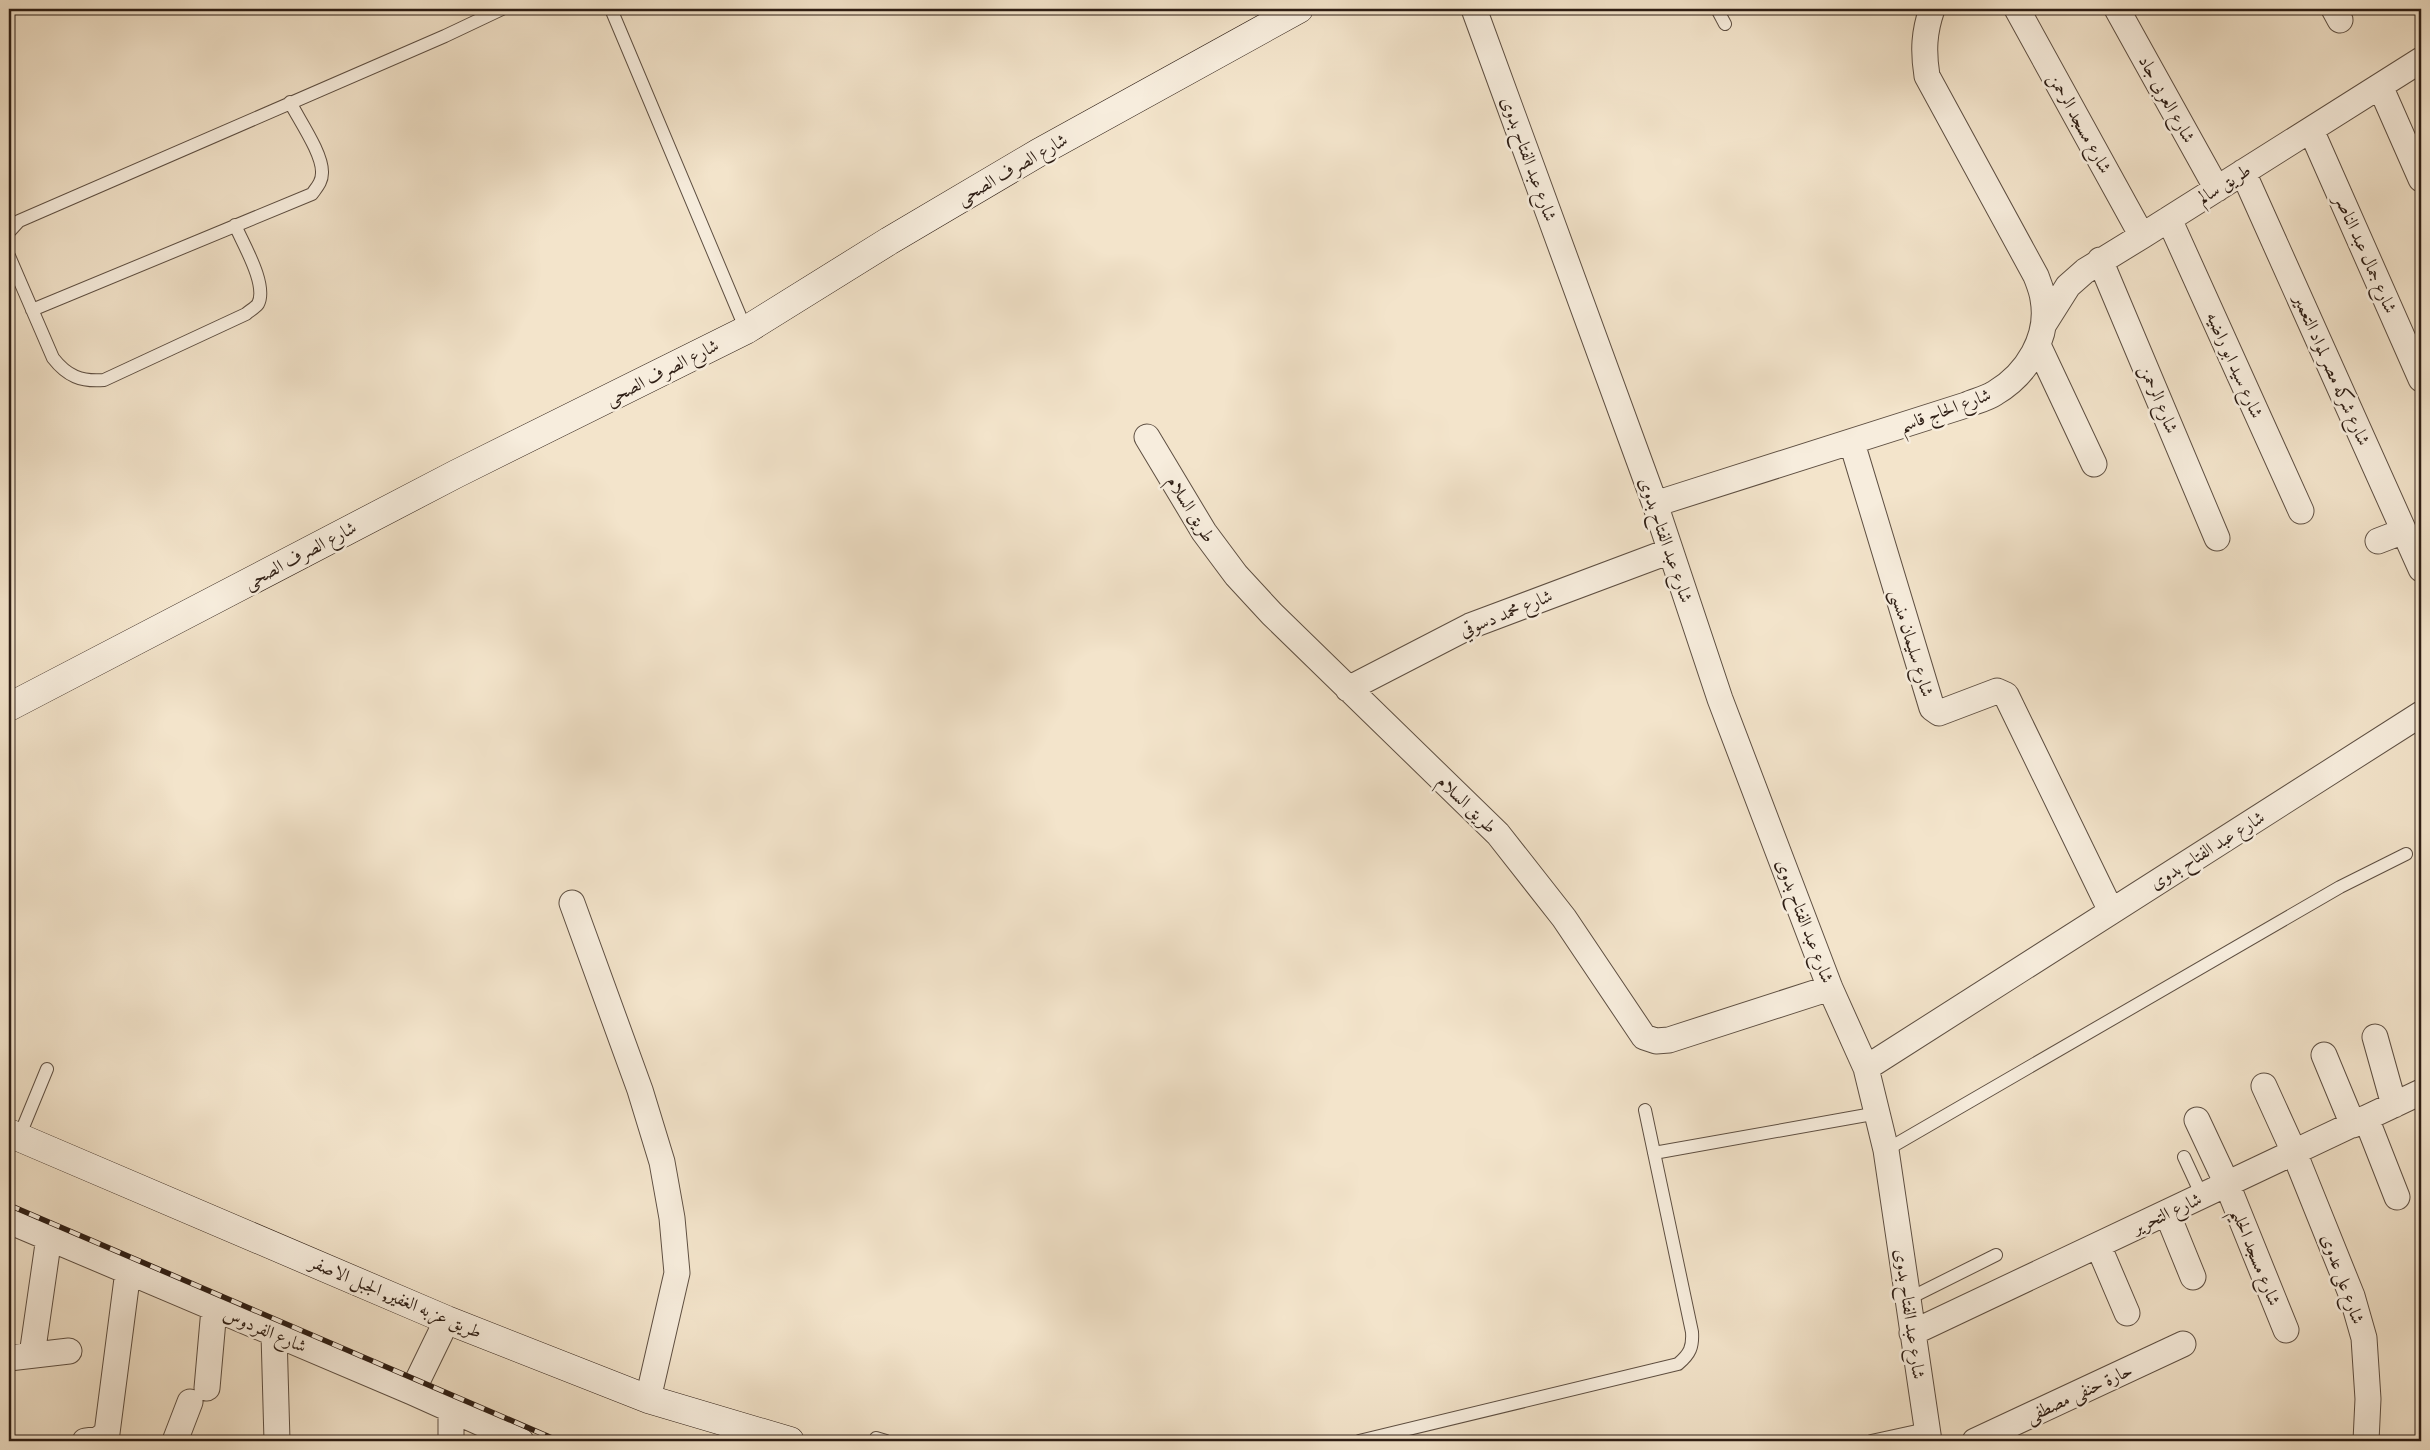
<svg xmlns="http://www.w3.org/2000/svg" width="2430" height="1450" font-family="'IM FELL DW Pica',Amiri,serif">
<style>
.lines{fill:none;stroke-linecap:round;stroke-linejoin:round}
.lane-casing{stroke:#5e4f42;stroke-width:14}
.street-casing{stroke:#5e4f42;stroke-width:27}
.secondary-casing{stroke:#2d1d14;stroke-width:29}
.lane{stroke:#f7eddd;stroke-width:12}
.street{stroke:#f7eddd;stroke-width:25}
.secondary{stroke:#f7eddd;stroke-width:28}
.rail-casing{stroke:#2d1d14;stroke-width:5.5}
.rail{stroke:#f7eddd;stroke-width:4;stroke-dasharray:11;stroke-linecap:butt}
.labels{text-anchor:middle;stroke-width:5;stroke-linejoin:round;paint-order:stroke}
.street-label{font-size:18px;fill:#2d1d14;stroke:#f7eddd}
</style>
<rect width="100%" height="100%" fill="#f3e4cb"/>
<filter id="stains"><feTurbulence type="fractalNoise" baseFrequency=".004" numOctaves="4"/><feColorMatrix values="0 0 0 0 .2 0 0 0 0 .09 0 0 0 0 .02 0 0 0 .5 -.17"/></filter>
<radialGradient id="worn" r=".72"><stop offset=".6" stop-color="#630" stop-opacity="0"/><stop offset="1" stop-color="#630" stop-opacity=".3"/></radialGradient>
<g class="lines">
<defs>
<path id="lane" d="M611,9L746,330
M1717,9L1725,24
M9,232L19,221L445,36L502,9
M9,256L53,358C67,376 81,382 104,380L246,314C249,311 255,308 258,304C268,285 243,244 235,225
M32,310L312,194C317,187 322,182 322,173C323,154 299,120 290,102
M19,1137L47,1069
M1886,1150L2340,887L2406,854
M1654,1153L1878,1113
M2184,1157L2202,1196
M1908,1299L1996,1255
M876,1438L886,1441
M1359,1441L1678,1364C1690,1354 1693,1347 1692,1332L1645,1110
M1871,1441L1926,1429"/>
<path id="street" d="M1474,9L1655,504L1720,699L1830,988L1866,1068L1886,1150L1929,1441
M2017,9L2142,236
M2117,9L2217,189
M2334,9L2340,20
M2380,86L2421,179
M2311,130L2421,379
M2243,172L2421,569
M2169,219L2301,511
M2100,260L2217,538
M2044,324L2068,286L2085,271L2142,236L2421,60
M2038,345L2094,464
M1147,437L1204,532L1236,575L1272,614L1498,834L1564,918L1644,1037L1656,1041L1669,1040L1830,988
M1852,443L1932,708L1939,713L1997,691L2006,695L2111,911
M1655,504L1966,405C1975,401 1986,399 1995,393C2027,374 2050,337 2043,299C2042,291 2039,284 2036,276L1927,76C1923,51 1924,32 1932,9
M2378,541L2404,531
M1348,689L1470,626L1670,551
M572,903L640,1090L662,1162L672,1218L677,1273L648,1399
M2375,1037L2394,1105
M2324,1055L2353,1125
M1866,1068L2421,714
M2264,1086L2294,1152L2352,1296L2364,1338L2368,1399L2366,1441
M2366,1118L2397,1197
M2197,1120L2227,1184L2286,1330
M2167,1213L2193,1277
M9,1221L412,1392L521,1441
M2098,1245L2127,1313
M1912,1333L2421,1092
M274,1334L277,1441
M32,1355L49,1237
M9,1358L69,1351
M207,1388L214,1309
M412,1392L447,1320
M451,1410V1441
M85,1441L99,1439L107,1433L128,1271
M175,1441L190,1402
M1975,1441L2183,1344"/>
<path id="secondary" d="M9,707L456,474L746,330L889,241L1038,153L1299,9
M9,1133L447,1320L648,1399L790,1441"/>
</defs>
<use href="#lane" class="lane-casing"/>
<use href="#street" class="street-casing"/>
<use href="#secondary" class="secondary-casing"/>
<use href="#lane" class="lane"/>
<use href="#street" class="street"/>
<use href="#secondary" class="secondary"/>
<defs>
<path id="rail" d="M9,1205L559,1441"/>
</defs>
<use href="#rail" class="rail-casing"/>
<use href="#rail" class="rail"/>
</g>
<g class="labels">
<g class="street-label">
<text transform="translate(2167 99) rotate(61)" y="6">شارع العربى جاد</text>
<text transform="translate(2080 123) rotate(61)" y="6">شارع مسجد الرحمن</text>
<text transform="translate(1529 159) rotate(70)" y="6">شارع عبد الفتاح بدوى</text>
<text transform="translate(1012 169) rotate(-30)" y="6">شارع الصرف الصحى</text>
<text transform="translate(2224 184) rotate(-32)" y="6">طريق سالم</text>
<text transform="translate(2366 254) rotate(66)" y="6">شارع جمال عبد الناصر</text>
<text transform="translate(2235 365) rotate(66)" y="6">شارع سيد ابو راضيه</text>
<text transform="translate(2332 370) rotate(66)" y="6">شارع شركه مصر لمواد التعمير</text>
<text transform="translate(662 372) rotate(-27)" y="6">شارع الصرف الصحى</text>
<text transform="translate(2159 399) rotate(67)" y="6">شارع الرحمن</text>
<text transform="translate(1945 410) rotate(-20)" y="6">شارع الحاج قاسم</text>
<text transform="translate(1191 509) rotate(58)" y="6">طريق السلام</text>
<text transform="translate(1666 540) rotate(71)" y="6">شارع عبد الفتاح بدوى</text>
<text transform="translate(300 555) rotate(-28)" y="6">شارع الصرف الصحى</text>
<text transform="translate(1506 613) rotate(-22)" y="6">شارع محمد دسوقي</text>
<text transform="translate(1912 643) rotate(73)" y="6">شارع سليمان منسى</text>
<text transform="translate(1467 804) rotate(44)" y="6">طريق السلام</text>
<text transform="translate(2207 850) rotate(-32)" y="6">شارع عبد الفتاح بدوى</text>
<text transform="translate(1805 921) rotate(69)" y="6">شارع عبد الفتاح بدوى</text>
<text transform="translate(2167 1213) rotate(-25)" y="6">شارع التحرير</text>
<text transform="translate(2256 1257) rotate(68)" y="6">شارع مسجد الحليم</text>
<text transform="translate(2343 1279) rotate(70)" y="6">شارع على عدوى</text>
<text transform="translate(396 1297) rotate(23)" y="6">طريق عزبه الغفير, الجبل الاصفر</text>
<text transform="translate(1910 1314) rotate(82)" y="6">شارع عبد الفتاح بدوى</text>
<text transform="translate(265 1330) rotate(23)" y="6">شارع الفردوس</text>
<text transform="translate(2079 1393) rotate(-25)" y="6">حارة حنفى مصطفى</text>
</g>
</g>
<rect width="2430" height="1450" fill="none" stroke="#f3e4cb" stroke-width="30"/>
<rect x="10" y="10" width="2410" height="1430" fill="none" stroke="#2d1d14" stroke-width="2.5"/>
<rect x="15" y="15" width="2400" height="1420" fill="none" stroke="#2d1d14"/>
<rect width="100%" height="100%" filter="url(#stains)"/>
<rect width="100%" height="100%" fill="url(#worn)"/>
</svg>
